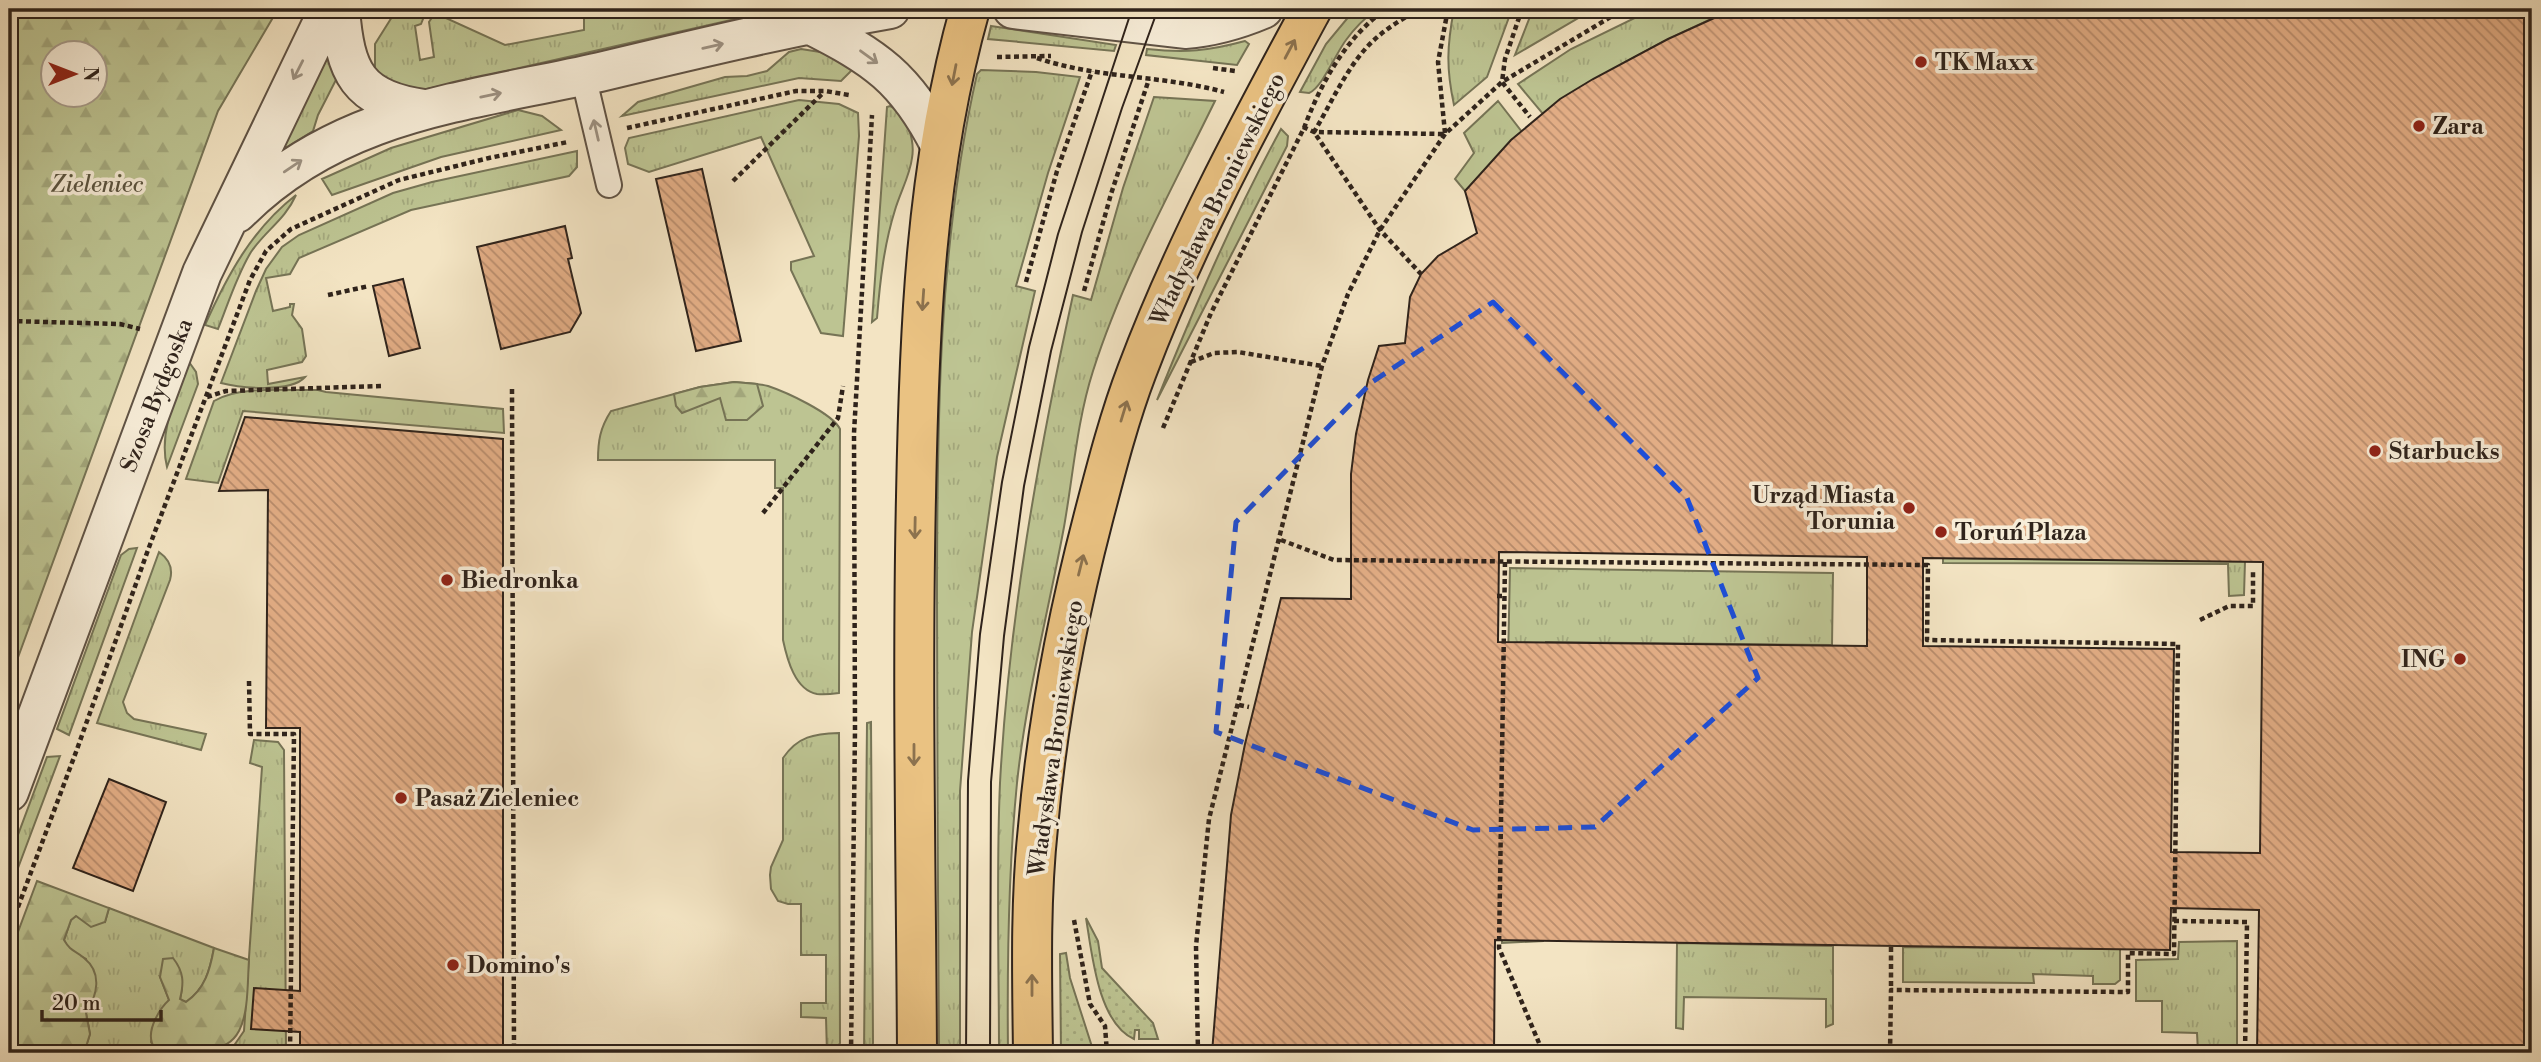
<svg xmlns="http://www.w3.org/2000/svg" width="2541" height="1062" font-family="'Libre Bodoni',serif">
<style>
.grass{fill:url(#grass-tufts);stroke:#767456;stroke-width:2}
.forest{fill:url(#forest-firs);stroke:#767456;stroke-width:2;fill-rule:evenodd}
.park{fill:url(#park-dots);stroke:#767456;stroke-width:2}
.building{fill:url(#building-back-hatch);stroke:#2f231b;stroke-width:2;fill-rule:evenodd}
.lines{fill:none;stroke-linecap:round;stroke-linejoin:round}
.service-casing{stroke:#605345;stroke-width:28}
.tertiary-casing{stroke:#605345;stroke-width:42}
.primary-casing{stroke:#2f231b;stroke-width:42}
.path{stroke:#2f231b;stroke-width:4.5;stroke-dasharray:5 3.5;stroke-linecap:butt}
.service{stroke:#f7edd8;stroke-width:24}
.tertiary{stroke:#f7edd8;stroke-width:38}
.primary{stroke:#eac282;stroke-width:38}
.tram{stroke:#2f231b;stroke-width:2}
.oneway{stroke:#9d9283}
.oneway2{stroke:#8c724e}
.marked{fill:none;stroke:#1d4ed8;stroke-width:5;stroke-dasharray:14 9;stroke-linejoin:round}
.poi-dot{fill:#8f2418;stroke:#f7edd8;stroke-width:2.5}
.labels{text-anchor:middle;stroke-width:7;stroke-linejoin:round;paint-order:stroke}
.poi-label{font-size:23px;font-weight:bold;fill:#2f231b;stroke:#f7edd8;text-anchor:start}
.park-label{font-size:23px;font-style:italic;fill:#5a533f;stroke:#f7edd8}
.street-label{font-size:23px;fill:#2f231b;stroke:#f7edd8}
</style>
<defs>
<pattern id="grass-tufts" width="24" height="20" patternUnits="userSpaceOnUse" patternTransform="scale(1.75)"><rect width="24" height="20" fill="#bdc492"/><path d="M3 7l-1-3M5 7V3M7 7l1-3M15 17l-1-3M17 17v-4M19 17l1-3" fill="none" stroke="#a3a87d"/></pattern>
<pattern id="forest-firs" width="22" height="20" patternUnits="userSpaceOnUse" patternTransform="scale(1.75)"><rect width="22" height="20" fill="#bdc492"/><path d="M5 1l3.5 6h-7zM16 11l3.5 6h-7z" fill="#a3a87d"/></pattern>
<pattern id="park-dots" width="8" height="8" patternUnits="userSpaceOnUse" patternTransform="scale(1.75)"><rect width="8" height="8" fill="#bdc492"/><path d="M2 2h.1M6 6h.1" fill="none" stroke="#a3a87d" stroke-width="1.8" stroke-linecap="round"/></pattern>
<pattern id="building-back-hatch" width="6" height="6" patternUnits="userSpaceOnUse" patternTransform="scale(1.75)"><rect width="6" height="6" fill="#e2ad85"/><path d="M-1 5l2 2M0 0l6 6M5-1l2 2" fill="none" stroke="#b88c6c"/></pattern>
</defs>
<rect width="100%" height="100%" fill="#f3e4c3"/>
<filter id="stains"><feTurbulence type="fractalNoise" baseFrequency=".00286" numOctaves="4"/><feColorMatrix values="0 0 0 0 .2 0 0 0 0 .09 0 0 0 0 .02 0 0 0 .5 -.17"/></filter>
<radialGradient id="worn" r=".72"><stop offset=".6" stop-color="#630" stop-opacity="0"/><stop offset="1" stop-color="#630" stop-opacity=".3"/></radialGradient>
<path class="grass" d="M397,9H427L421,24L415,26L420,60L434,57L429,22L435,13L505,45L584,30V9H672L674,12L691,9H780L427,89C400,93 393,88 375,69V44Z
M1355,9H1377C1366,17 1354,29 1346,40C1336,53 1322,88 1309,93L1300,92L1326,44Z
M1454,9H1512L1487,77L1454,105C1446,68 1447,46 1454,9Z
M1533,9H1574L1585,14L1515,55Z
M1653,9H1734C1666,38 1603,72 1543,114L1518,84L1571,49Z
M991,26L1116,45L1114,51L988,39Z
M1245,41L1249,44L1237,65L1146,55L1147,49C1186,53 1208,51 1245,41Z
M801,49L833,54L856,66L841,81L799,78L622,116L638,102L725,77L747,76L767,71L789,52Z
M330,52L339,74L318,115L313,131L281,151Z
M981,70L1036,72L1080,77L1048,173L1016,286L1035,291L997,457L972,632L960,791V1053H939C938,902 937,750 937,599C937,423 938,246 977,74Z
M1154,97L1215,101C1172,189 1123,277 1093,371C1077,421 1073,476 1064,527C1048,613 1026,697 1017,783C1008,873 1007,963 1008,1053H999C999,963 996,873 1000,783C1009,618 1038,456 1073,295L1091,300L1123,188Z
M799,100L839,104L858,113L859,136L843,336L821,333L791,270V262L814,256L761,137L649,172L628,164L625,148L629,138Z
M1498,101L1522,132L1465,191L1455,179L1474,153L1464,133Z
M890,106C907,112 915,141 912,158C910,175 900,193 895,210C884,245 880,281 877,318L872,322L887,107Z
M518,110L542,116L561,130L441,157L332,195L322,179L391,148Z
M1281,129L1288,136L1287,146L1157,400C1194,308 1233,217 1281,129Z
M577,151V167L569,176L411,210L299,258L290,274L266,278L273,311L290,307V304H294L292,315L302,329L306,356L302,362L267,370L268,384L305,377C291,393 240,388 221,383L256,291L266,269L282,247L299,235L393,193L432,182Z
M296,195C285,220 266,230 251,252C237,275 228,304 218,329L205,325C227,276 252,229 296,195Z
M189,362L196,372L198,384L167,467C158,431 177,395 189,362Z
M734,382C745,383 757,383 768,386C786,392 832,413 840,429L839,693C832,694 824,695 817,694C795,690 787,659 783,640V488H775V460H598C598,441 600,428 611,411L700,387Z
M318,390L326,392L503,409L504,433L243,411L218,483L186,479L214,401C239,385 289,391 318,390Z
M137,548L69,735L57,729L121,555L129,549Z
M159,552C169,559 173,569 170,580L123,702L127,713L134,719L206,734L201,750L97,723Z
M1943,558L2245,561L2244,595L2229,596L2228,564L1943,563Z
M1510,568L1833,573L1832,645L1546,642L1543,941L1502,943Z
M871,722L873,1043L871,1053H864L867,723Z
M839,733L840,1043L835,1053H827L826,1018L801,1017V1003H826V955H801V904H788L778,901L771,889L770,875L771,867L783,840V758C798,736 814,734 839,733Z
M254,740L278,742L284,750L286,1053H213L233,1047L244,1031L262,767L250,763Z
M60,756L9,892V859L47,757Z
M109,908L214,948C210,970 205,989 186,1002L180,1000L182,989L160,977L169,1000L151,1042L158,1053H84L90,1034L86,1013L94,1001L86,959L69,950L64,940L71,920L77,915L105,922Z
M2237,941V1052H2198L2197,1033L2162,1032V1001H2136V960L2178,959L2179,942Z
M1677,943L1833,946V1024L1826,1027V999L1684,997L1683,1029L1676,1028Z
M1903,947L2120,949V980L2115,984H2093V976L2033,974L2034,983L1903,982Z"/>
<path class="forest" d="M9,9H278L218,111L9,682ZM52,52H94V94H52Z
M734,382L757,384L763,406L747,420H726L720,398L682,413L676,406L674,394L700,387Z
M37,881L109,908L105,922L91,927L76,916L71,920L64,940C71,952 75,950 84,958C103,973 97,996 86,1013L90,1034L84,1053H20L9,1045V956Z
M214,948L249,960C246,1000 253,1062 190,1046L180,1053H158C156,1050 153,1047 152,1043C147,1029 160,1008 169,1000L160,977L163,959L173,958C184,972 184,983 180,999L186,1002C205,989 210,970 214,948Z"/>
<path class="park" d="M1086,918L1098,941L1102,968L1153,1023L1158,1039H1139V1030H1135L1134,1039C1098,1023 1092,954 1086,918Z
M1066,953L1070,978L1094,1053H1061L1060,954Z"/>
<path class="building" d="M1734,9H2532V1053H2257L2259,910L2171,908L2170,950L1495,940L1494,1053H1212L1231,815L1245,744L1281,598L1351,599V474L1356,434L1368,380L1379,346L1405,343L1410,297L1421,274L1438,256L1477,233L1465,191L1511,140L1560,99L1593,79L1668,39ZM1499,552L1867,557V646L1498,642ZM1923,558L2263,562L2260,853L2171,852L2174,649L1923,646Z
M702,169L741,341L696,351L656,179Z
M565,226L572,258L568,259L581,313L570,332L501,349L477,247Z
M403,279L420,348L389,356L373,286Z
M245,417L503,439V1053H300V1032L251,1029L254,988L300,991V728H266L268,490L219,491Z
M109,779L166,802L133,891L73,868Z"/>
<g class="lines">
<defs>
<path id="service" d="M583,75L609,185"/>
<path id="tertiary" d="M340,9C345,72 357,100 424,109
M1013,9L1185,29C1213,27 1237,20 1263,9
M809,24C875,57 906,78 940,145
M237,213C339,110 467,102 600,72C696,49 792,26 890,9
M9,792L202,273L329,9"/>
<path id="primary" d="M917,1053C916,868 912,682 916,497C919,333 925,168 970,9
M1033,1053C1032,978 1030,902 1038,827C1047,724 1067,619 1093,519C1106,469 1119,418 1137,371C1184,246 1249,126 1312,9"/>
</defs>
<use href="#service" class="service-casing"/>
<use href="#tertiary" class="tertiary-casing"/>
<use href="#primary" class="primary-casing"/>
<path class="path" d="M1420,9C1404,18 1388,27 1374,40C1348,64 1332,102 1314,132L1380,230L1421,274
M1522,9L1505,59L1502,82L1530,117
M1601,9H1613
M997,57L1051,56
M1037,58C1098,79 1163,75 1224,92
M1213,68L1235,71
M1303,127L1314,132L1445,134
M627,128L796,91H825L849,95
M1445,133L1438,62L1448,9
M733,181L824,92
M1026,282L1057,171L1092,71
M1084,291L1111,194L1149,79
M328,295L369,286
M9,321L120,324L140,329
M1191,362L1214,353L1238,352L1322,366
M512,389L514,1053
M207,397L226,391L381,386
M1163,428L1211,313L1304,128C1321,83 1346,37 1386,9
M763,513L838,418L843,386
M1281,540L1334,560L1928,565L1927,640L2178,644L2174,954L2128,953V992L1891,990L1890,1053
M1505,562L1499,948L1539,1043
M1497,596H1505
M2200,620L2229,606H2253V569
M249,681L250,734H294L290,1053
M1239,705L1249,707
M1074,920L1090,1004L1105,1026L1107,1053
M2174,921L2247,922L2245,1053
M9,931L76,752L148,550L250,280L266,251L291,229L399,180L489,158L568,142
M1891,947V990
M1198,1050H1212
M851,1053L855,730L854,433L872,115
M1158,1053H1160
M1198,1053L1196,946L1209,819L1322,366L1348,294L1380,230L1445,134L1502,82L1624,9"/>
<use href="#service" class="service"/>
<use href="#tertiary" class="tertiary"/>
<use href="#primary" class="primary"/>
<path class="tram" d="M966,1053L968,781L980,634L1002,482L1029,347L1058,234L1132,9
M990,1053L991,782L1004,636L1024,486L1051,351L1082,232L1122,108L1158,9"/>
</g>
<defs><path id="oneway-shaft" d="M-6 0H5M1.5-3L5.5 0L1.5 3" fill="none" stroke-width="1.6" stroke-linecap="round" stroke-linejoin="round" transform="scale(1.75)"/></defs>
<g class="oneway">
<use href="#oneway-shaft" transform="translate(713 46) rotate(-13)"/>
<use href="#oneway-shaft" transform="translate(869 57) rotate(36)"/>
<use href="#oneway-shaft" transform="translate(298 70) rotate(117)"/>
<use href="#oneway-shaft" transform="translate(491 95) rotate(-12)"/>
<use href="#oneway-shaft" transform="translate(596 130) rotate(-103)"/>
<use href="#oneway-shaft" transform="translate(293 166) rotate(-34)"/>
</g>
<g class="oneway2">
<use href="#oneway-shaft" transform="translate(1290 49) rotate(-62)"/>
<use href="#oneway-shaft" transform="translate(954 75) rotate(101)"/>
<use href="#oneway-shaft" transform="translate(923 300) rotate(94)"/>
<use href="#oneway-shaft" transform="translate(1124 411) rotate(-73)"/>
<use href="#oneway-shaft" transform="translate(915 528) rotate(91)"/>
<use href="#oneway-shaft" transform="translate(1081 565) rotate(-76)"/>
<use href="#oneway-shaft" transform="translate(914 755) rotate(90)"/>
<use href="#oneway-shaft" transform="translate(1032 985) rotate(-90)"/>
</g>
<path class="marked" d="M1493,302L1687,498L1758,678L1595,827L1473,830L1216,732L1236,522L1372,382Z"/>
<g class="poi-dot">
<circle cx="1921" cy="62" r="7"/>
<circle cx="2419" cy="126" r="7"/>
<circle cx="2375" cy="451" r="7"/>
<circle cx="1909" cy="508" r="7"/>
<circle cx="1941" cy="532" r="7"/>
<circle cx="447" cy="580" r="7"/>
<circle cx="2460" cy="659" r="7"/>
<circle cx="401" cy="798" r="7"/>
<circle cx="453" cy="965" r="7"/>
</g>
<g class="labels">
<g class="poi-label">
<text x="1935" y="70">TK Maxx</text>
<text x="2433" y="134">Zara</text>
<text x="2389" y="459">Starbucks</text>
<text x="1895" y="503" text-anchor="end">Urząd Miasta<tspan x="1895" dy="26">Torunia</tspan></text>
<text x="1955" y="540">Toruń Plaza</text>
<text x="461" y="588">Biedronka</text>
<text x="2446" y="667" text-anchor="end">ING</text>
<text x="415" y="806">Pasaż Zieleniec</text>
<text x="467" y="973">Domino's</text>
</g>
<g class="park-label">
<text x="97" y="192">Zieleniec</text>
</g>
<g class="street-label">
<text transform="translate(1217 199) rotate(-64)" y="8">Władysława Broniewskiego</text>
<text transform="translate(156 395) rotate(-69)" y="8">Szosa Bydgoska</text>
<text transform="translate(1055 738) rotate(-82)" y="8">Władysława Broniewskiego</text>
</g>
</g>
<rect width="2541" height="1062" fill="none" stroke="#f3e4c3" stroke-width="35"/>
<rect x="10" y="10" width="2520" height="1041" fill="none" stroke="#2f231b" stroke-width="3.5"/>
<rect x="18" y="18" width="2506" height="1027" fill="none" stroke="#2f231b" stroke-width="2"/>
<g transform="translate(74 74) rotate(90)"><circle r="33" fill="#f7edd8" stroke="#a79c8c" stroke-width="2"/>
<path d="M0-5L12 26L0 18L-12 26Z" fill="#8f2418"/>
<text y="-10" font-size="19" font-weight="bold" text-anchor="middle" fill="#2f231b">N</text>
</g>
<path d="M42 1010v10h119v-10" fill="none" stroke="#2f231b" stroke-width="3.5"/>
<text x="52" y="1010" font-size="21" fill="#2f231b" stroke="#f7edd8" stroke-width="5" paint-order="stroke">20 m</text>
<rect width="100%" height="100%" filter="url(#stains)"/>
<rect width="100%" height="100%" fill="url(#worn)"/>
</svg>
